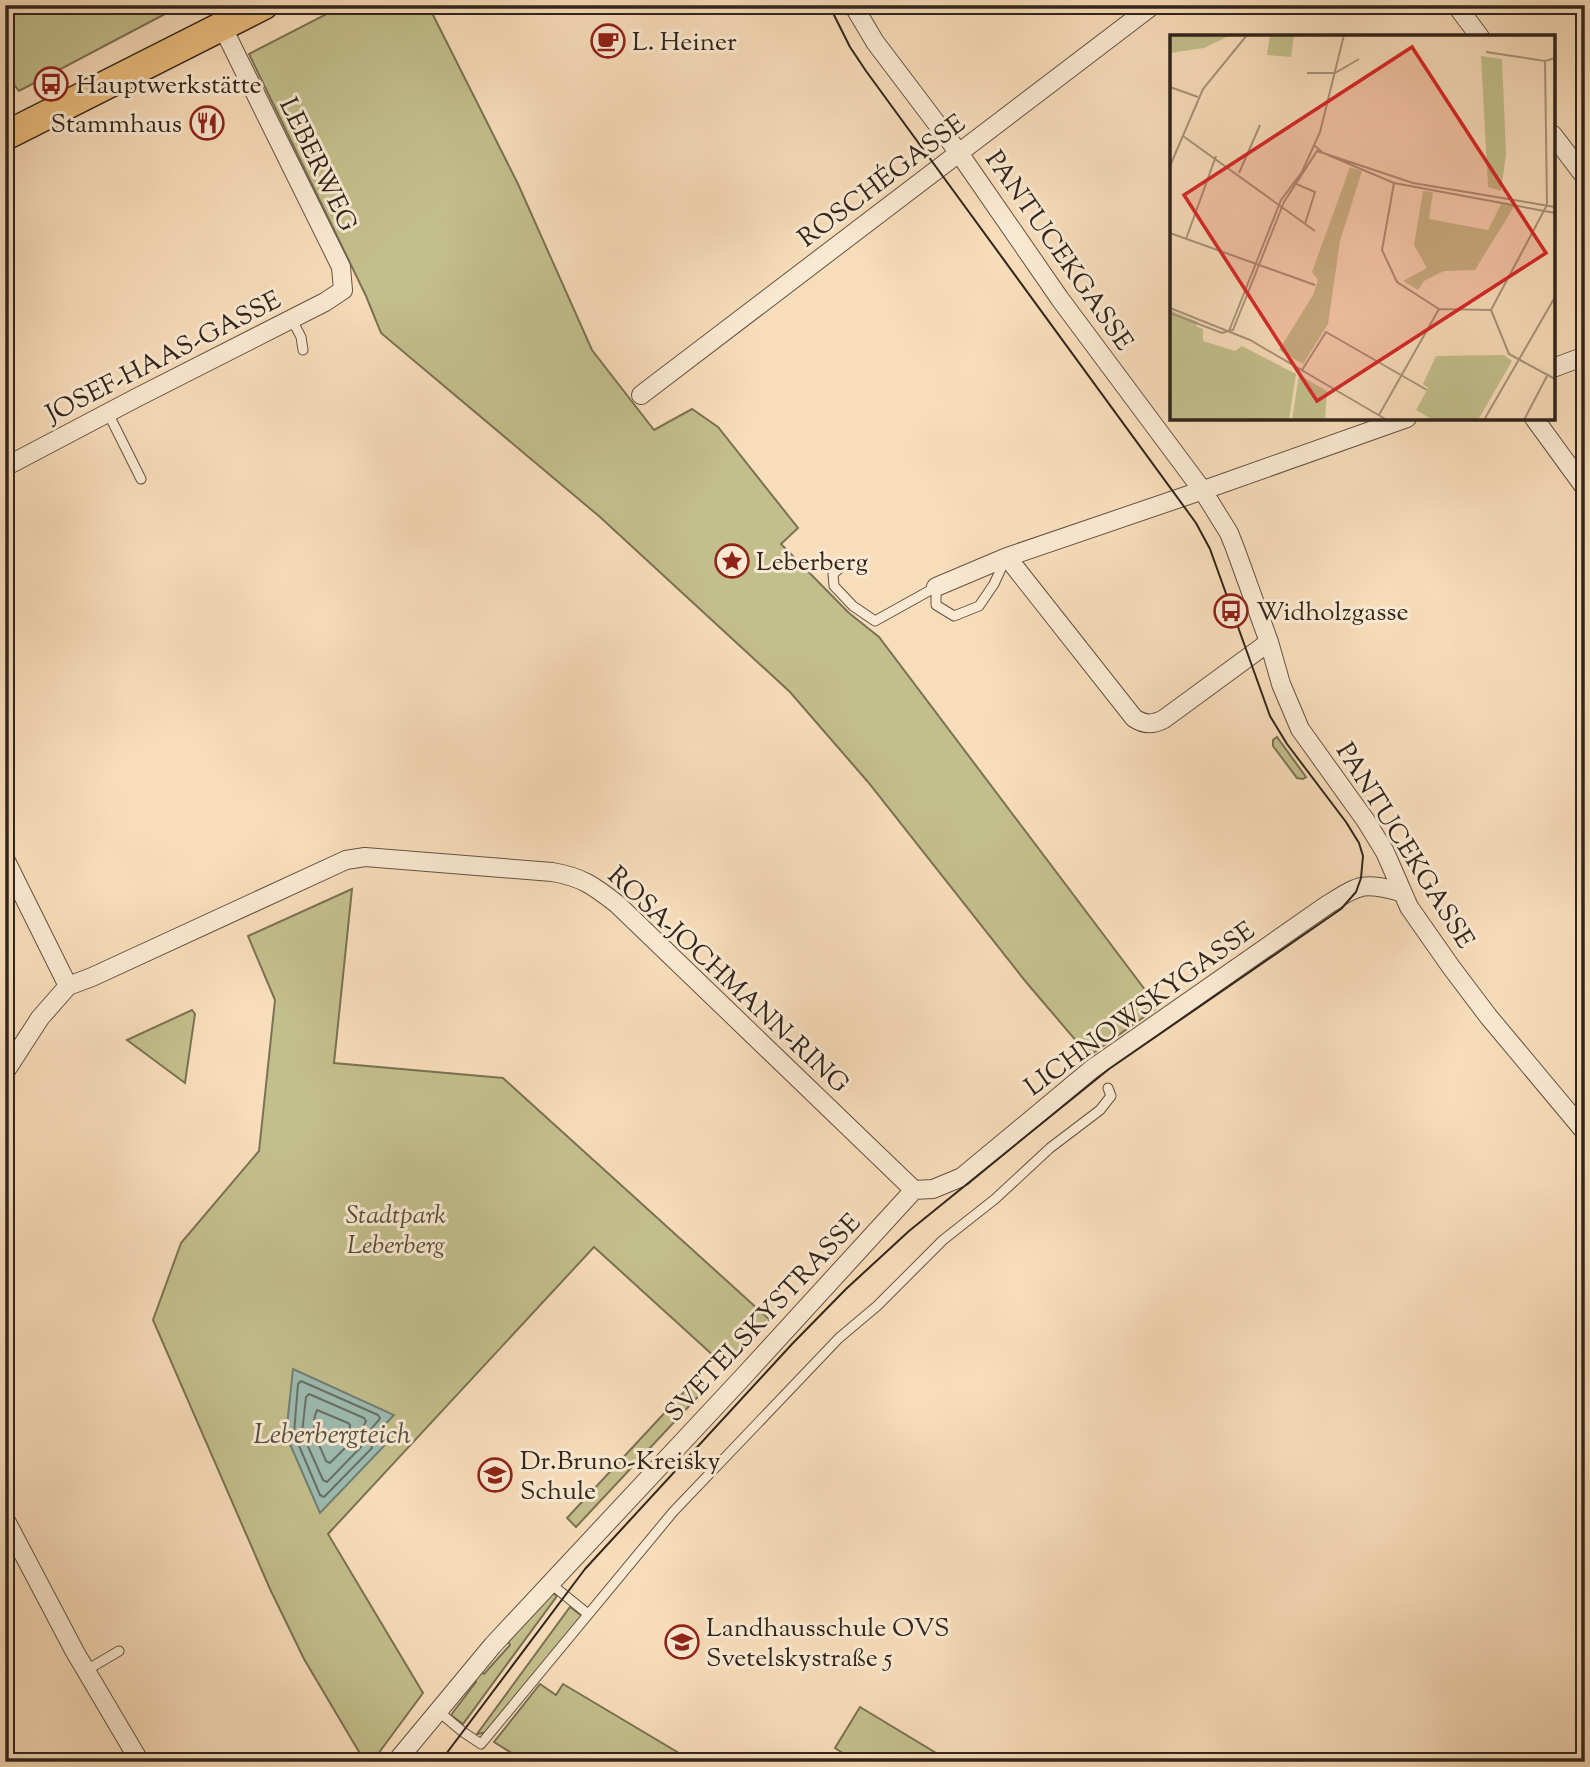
<svg xmlns="http://www.w3.org/2000/svg" width="1590" height="1767" font-family="'Sorts Mill Goudy',serif">
<style>
.green{fill:#c3bf8c;stroke:#7a7254;stroke-width:2}
.water{fill:#9dbbb1;stroke:#727f75;stroke-width:2}
.lines{fill:none;stroke-linecap:round;stroke-linejoin:round}
.shore{stroke:#677066;stroke-width:2}
.service-casing{stroke:#635344;stroke-width:11}
.minor-casing{stroke:#635344;stroke-width:20}
.primary-casing{stroke:#31251c;stroke-width:31}
.service{stroke:#fae9d2;stroke-width:9}
.minor{stroke:#fae9d2;stroke-width:18}
.primary{stroke:#ecbe7d;stroke-width:28}
.tram{stroke:#31251c;stroke-width:2}
.labels{text-anchor:middle;stroke-width:6;stroke-linejoin:round;paint-order:stroke}
.poi-label{font-size:26px;fill:#31251c;stroke:#fae9d2;text-anchor:start}
.street-label{font-size:26px;fill:#31251c;stroke:#fae9d2}
.park-label{font-size:26px;font-style:italic;fill:#564c38;stroke:#fae9d2}
.water-label{font-size:28px;font-style:italic;fill:#515249;stroke:#fae9d2}
.inset-road{fill:none;stroke:#a8937b;stroke-width:2}
.view{fill:#d62828;fill-opacity:0.15;stroke:#d62828;stroke-width:3.5}
.inset-edge{fill:none;stroke:#31251c;stroke-width:3.5}
</style>
<rect width="100%" height="100%" fill="#f8ddba"/>
<filter id="stains"><feTurbulence type="fractalNoise" baseFrequency=".00286" numOctaves="4"/><feColorMatrix values="0 0 0 0 .2 0 0 0 0 .09 0 0 0 0 .02 0 0 0 .5 -.17"/></filter>
<radialGradient id="worn" r=".72"><stop offset=".6" stop-color="#630" stop-opacity="0"/><stop offset="1" stop-color="#630" stop-opacity=".3"/></radialGradient>
<path class="green" d="M5,5H182L19,91L12,82L5,84Z
M344,5H428L518,184L592,350L654,430L692,409L718,427L798,528L781,544L849,613L879,637L1158,1007L1089,1056L1026,982L868,782L790,692L600,517L381,333L366,296L249,54Z
M1277,737L1306,777L1303,779L1297,778L1273,746V740Z
M352,889L334,1063L503,1078L770,1320L726,1367L594,1247L328,1534L423,1693L372,1762H365L304,1659L270,1589L153,1320L181,1243L259,1151L275,1000L248,936Z
M192,1010L195,1014L185,1083L127,1040Z
M696,1379L706,1388L576,1527L567,1518Z
M552,1593L557,1596L463,1724L451,1715L476,1682L474,1678L480,1671L484,1674L510,1645L508,1641Z
M570,1607L582,1616L488,1732L477,1734Z
M540,1684L556,1695L563,1684L694,1762H526L494,1742Z
M860,1707L946,1759L945,1762H856L835,1748Z"/>
<path class="water" d="M293,1369L394,1415L374,1436L384,1446L320,1513L286,1435Z"/>
<g class="lines">
<path class="shore" d="M301,1381L378,1415L380,1418C377,1424 366,1431 368,1439C369,1442 372,1445 372,1448L324,1497L320,1495L294,1434L298,1384Z
M309,1394L364,1418L366,1421L360,1433L361,1447L327,1482L323,1480L302,1433L306,1397Z
M317,1410L348,1423L350,1425L349,1444L330,1463L326,1461C319,1444 309,1428 317,1410Z"/>
<defs>
<path id="service" d="M292,320L301,337L303,350
M108,413L141,479
M841,567L833,574L834,586L853,606L875,621L936,587V605L954,616L979,606L994,584L1005,560
M551,1584L588,1614
M85,1671L119,1651
M438,1711L463,1732L481,1744L673,1512L839,1338L877,1306L943,1240L995,1199L1050,1148L1100,1110L1111,1096L1108,1088"/>
<path id="minor" d="M853,5L875,42L959,153L1060,299L1203,491L1229,533L1235,548L1269,642L1281,684L1300,729L1366,821L1385,852L1409,907L1451,967L1488,1016L1585,1132
M1456,5L1480,37
M1553,135L1585,177
M1553,368L1585,356
M641,395L1153,5
M1534,418L1585,488
M5,467L136,398L325,302L343,290L341,267L222,26
M1007,557L1134,718C1144,725 1153,725 1164,719L1269,642
M936,587L1007,557L1218,485L1407,418
M5,859L68,986
M5,1072L40,1018L68,986L92,977L346,860L365,857L552,872C582,877 594,886 617,904L914,1190
M914,1190L933,1189L962,1177L1092,1069L1327,905C1361,884 1362,882 1401,892
M5,1519L75,1652L140,1762
M396,1762L493,1645L743,1377L914,1190"/>
<path id="primary" d="M5,136L264,5"/>
</defs>
<use href="#service" class="service-casing"/>
<use href="#minor" class="minor-casing"/>
<use href="#primary" class="primary-casing"/>
<use href="#service" class="service"/>
<use href="#minor" class="minor"/>
<use href="#primary" class="primary"/>
<path class="tram" d="M440,1762L585,1569L793,1343L846,1289L909,1231L1109,1069L1341,909L1356,892L1361,878L1363,856L1359,843L1346,822L1287,744L1270,716L1210,549L1196,523L866,71L850,47L829,5"/>
</g>
<defs>
<symbol id="cafe-ring" viewBox="-11 -11 22 22"><circle r="9.5" fill="#fae9d2" stroke="#8f2418" stroke-width="1.5"/><path d="M-5.5-4.5H6V0H3Q3 3.5 0 3.5H-2.5Q-5.5 3.5-5.5 0ZM3-3.2v2h1.7v-2ZM-6 4.5H4V6H-6Z" fill="#8f2418"/></symbol>
<symbol id="bus-ring" viewBox="-11 -11 22 22"><circle r="9.5" fill="#fae9d2" stroke="#8f2418" stroke-width="1.5"/><path d="M-5-6H5V4H4V6H2V4H-2V6H-4V4H-5ZM-3.5-4V0h7V-4ZM-3.5 1.2v1.5H-2V1.2ZM2 1.2v1.5H3.5V1.2Z" fill="#8f2418"/></symbol>
<symbol id="restaurant-ring" viewBox="-11 -11 22 22"><circle r="9.5" fill="#fae9d2" stroke="#8f2418" stroke-width="1.5"/><path d="M-5-6h1v4h1v-4h1v4h1v-4h1v5L-1.5 .5V6h-2V.5L-5-1ZM5-6V6H3V1.5H1.5Q1.5-4 5-6Z" fill="#8f2418"/></symbol>
<symbol id="sight-ring" viewBox="-11 -11 22 22"><circle r="9.5" fill="#fae9d2" stroke="#8f2418" stroke-width="1.5"/><path d="M0-6L1.8-2.2L6-1.7L2.9 1.2L3.7 5.4L0 3.3L-3.7 5.4L-2.9 1.2L-6-1.7L-1.8-2.2Z" fill="#8f2418"/></symbol>
<symbol id="school-ring" viewBox="-11 -11 22 22"><circle r="9.5" fill="#fae9d2" stroke="#8f2418" stroke-width="1.5"/><path d="M0-5L7-2L0 1L-7-2ZM-4 1L0 2.5L4 1V4Q0 6-4 4Z" fill="#8f2418"/></symbol>
</defs>
<g fill-rule="evenodd">
<use href="#cafe-ring" x="589" y="22" width="38" height="38"/>
<use href="#bus-ring" x="32" y="65" width="38" height="38"/>
<use href="#restaurant-ring" x="188" y="104" width="38" height="38"/>
<use href="#sight-ring" x="713" y="542" width="38" height="38"/>
<use href="#bus-ring" x="1212" y="592" width="38" height="38"/>
<use href="#school-ring" x="476" y="1456" width="38" height="38"/>
<use href="#school-ring" x="663" y="1623" width="38" height="38"/>
</g>
<g class="labels">
<g class="poi-label">
<text x="632" y="50">L. Heiner</text>
<text x="76" y="93">Hauptwerkstätte</text>
<text x="182" y="132" text-anchor="end">Stammhaus</text>
<text x="756" y="570">Leberberg</text>
<text x="1256" y="620">Widholzgasse</text>
<text x="520" y="1469">Dr.Bruno-Kreisky<tspan x="520" dy="30">Schule</tspan></text>
<text x="706" y="1636">Landhausschule OVS<tspan x="706" dy="30">Svetelskystraße 5</tspan></text>
</g>
<g class="street-label">
<text transform="translate(319 164) rotate(64)" y="9">LEBERWEG</text>
<text transform="translate(881 180) rotate(-37)" y="9">ROSCHÉGASSE</text>
<text transform="translate(1060 250) rotate(55)" y="9">PANTUCEKGASSE</text>
<text transform="translate(163 356) rotate(-27)" y="9">JOSEF-HAAS-GASSE</text>
<text transform="translate(1406 845) rotate(58)" y="9">PANTUCEKGASSE</text>
<text transform="translate(729 979) rotate(43)" y="9">ROSA-JOCHMANN-RING</text>
<text transform="translate(1139 1008) rotate(-36)" y="9">LICHNOWSKYGASSE</text>
<text transform="translate(762 1317) rotate(-47)" y="9">SVETELSKYSTRASSE</text>
</g>
<g class="park-label">
<text x="396" y="1223">Stadtpark<tspan x="396" dy="30">Leberberg</tspan></text>
</g>
<g class="water-label">
<text x="332" y="1443">Leberbergteich</text>
</g>
</g>
<g transform="translate(1170 35)">
<rect width="385" height="385" fill="#f8ddba"/>
<path d="M0,0H61L34,13L0,18ZM100,0H124L121,22L97,20ZM311,21L332,24L336,119L331,156L318,152ZM180,132L192,136L170,206L158,289L133,329L109,315L143,260L148,245L142,237ZM253,156L263,157L259,184L318,195L331,169L345,170L305,235L274,236L254,246L248,255L233,246L257,233L244,210ZM0,275L28,287L26,291L33,294V306L65,316L72,311L126,339L119,385H0ZM334,320L342,326L308,385H263L246,375L258,353L253,349L266,321ZM129,340L157,356L155,385H122Z" fill="#c3bf8c"/>
<path class="inset-road" d="M316,17L375,26L385,23M137,38H165L189,24M0,52L28,62M13,101L145,196M145,111L153,118L224,148L385,178M0,131L33,54L77,0M69,138L90,90M124,148L145,157L135,189M224,148L212,215L227,247L269,274L321,275L377,170L375,26M0,198L145,250M16,204L46,121M0,273L80,305L217,385M321,275L339,319L385,344M0,278L52,298L63,295L114,167L147,116L243,148L385,172M59,296L111,165L132,137L150,97L174,0M132,335L156,297L257,355M209,380L269,274M314,385L385,262M354,385L377,341"/>
<path class="view" d="M242,12L376,218L147,366L14,160Z"/>
<rect width="385" height="385" class="inset-edge"/>
</g>
<rect width="1590" height="1767" fill="none" stroke="#f8ddba" stroke-width="28"/>
<rect x="7" y="7" width="1576" height="1753" fill="none" stroke="#31251c" stroke-width="3.5"/>
<rect x="14" y="14" width="1562" height="1739" fill="none" stroke="#31251c" stroke-width="2"/>
<rect width="100%" height="100%" filter="url(#stains)"/>
<rect width="100%" height="100%" fill="url(#worn)"/>
</svg>
